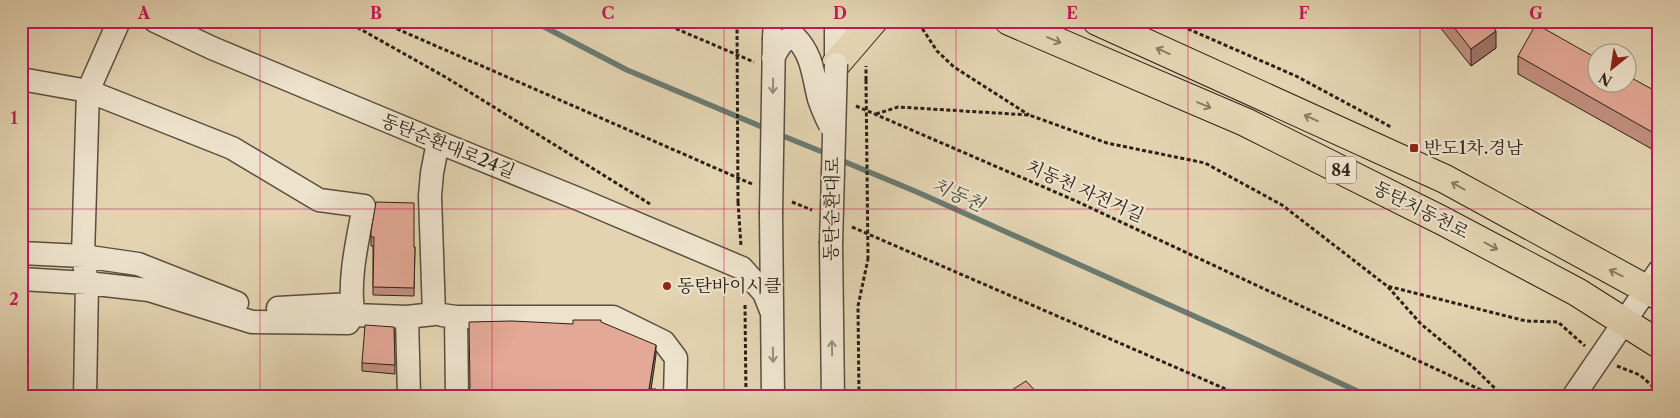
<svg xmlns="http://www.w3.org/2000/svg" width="1680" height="418" font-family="'Libre Caslon Text','Noto Serif KR',serif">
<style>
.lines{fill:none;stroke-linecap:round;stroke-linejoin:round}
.stream{stroke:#6b7b71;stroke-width:5.5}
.minor-casing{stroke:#5a4e3e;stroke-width:25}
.major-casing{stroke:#2c2117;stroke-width:30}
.path{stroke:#2c2117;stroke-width:3;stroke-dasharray:4 2.5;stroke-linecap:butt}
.minor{stroke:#ede2cc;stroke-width:22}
.major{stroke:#e3d3b1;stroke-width:28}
.minor-bridge-casing{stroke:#5a4e3e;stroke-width:25;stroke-linecap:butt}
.path-bridge{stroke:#2c2117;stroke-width:3;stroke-dasharray:4 2.5;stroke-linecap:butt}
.minor-bridge{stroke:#ede2cc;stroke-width:22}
.wall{fill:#c39081;stroke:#2c2117}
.shaded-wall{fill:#9f7669;stroke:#2c2117}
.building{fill:#e3a896;stroke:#2c2117}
.oneway{stroke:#887a64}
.oneway2{stroke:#968b7b}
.grid{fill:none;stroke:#c2185b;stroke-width:1;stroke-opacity:0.55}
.poi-dot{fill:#8f2418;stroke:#ede2cc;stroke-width:2}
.labels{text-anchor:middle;stroke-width:4.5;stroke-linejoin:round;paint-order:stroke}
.shield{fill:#ede2cc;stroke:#665b4d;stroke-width:1}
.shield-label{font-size:16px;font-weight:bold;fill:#2c2117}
.street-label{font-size:18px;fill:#2c2117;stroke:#ede2cc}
.poi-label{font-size:18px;fill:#2c2117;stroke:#ede2cc;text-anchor:start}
.water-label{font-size:19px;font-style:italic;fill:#4c4e44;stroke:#ede2cc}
.neatline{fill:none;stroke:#c2185b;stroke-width:2}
.grid-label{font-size:16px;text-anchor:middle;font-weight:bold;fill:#c2185b}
</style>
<rect width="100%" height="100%" fill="#e3d3b1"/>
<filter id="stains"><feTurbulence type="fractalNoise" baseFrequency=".004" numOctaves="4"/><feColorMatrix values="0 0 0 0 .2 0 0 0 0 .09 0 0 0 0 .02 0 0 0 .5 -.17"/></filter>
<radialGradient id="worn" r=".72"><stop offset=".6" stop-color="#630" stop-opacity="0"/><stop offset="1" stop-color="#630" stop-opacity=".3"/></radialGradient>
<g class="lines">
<path class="stream" d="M533,21L627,70L767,129
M778,134L830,155
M838,159L917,192L1232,333L1370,397"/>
<defs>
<path id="minor" d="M155,21L212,48L438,142L581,200L742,268L764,293L772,313
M774,38L775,21
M836,64V21
M21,79L88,91L232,148L319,200L364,206C358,238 347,283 354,315L407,317L434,314L430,196L432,173L438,142
M771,214L773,397
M831,244L833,397
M21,253L83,256L138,264L237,303
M21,279L87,283L149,290L252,322L348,323L354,315
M278,308L351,304
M442,315L456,317L457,397
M407,317L409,397
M456,317H613L664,342L676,358L675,397
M85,397L87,283L83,256L88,91L119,21
M1573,397L1659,271"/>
<path id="major" d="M1009,21L1245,122L1443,221L1577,292L1659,344
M1097,21L1445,179L1659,296
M836,64L873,21"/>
</defs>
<use href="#minor" class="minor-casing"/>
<use href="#major" class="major-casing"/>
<path class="path" d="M346,21L447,78L650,204
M379,21L752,184
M658,21L754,62
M913,21L918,22L937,51L954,67L1029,115
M1170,21L1296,76L1391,127
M737,23V21
M866,80V66
M856,106L1076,201L1496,397
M876,114L898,107L1029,115L1107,143L1205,163L1282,205L1387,286L1526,321L1558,322L1585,346
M738,202L741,246
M792,202L812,210
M852,227L1244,397
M1388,287L1421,324L1472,366L1504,397
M745,305L746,397
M1617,366L1640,375L1659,392
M859,397L858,306L868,259"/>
<use href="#minor" class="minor"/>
<use href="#major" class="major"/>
<defs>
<path id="minor-bridge" d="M773,58C779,47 782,39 795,37C813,55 813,76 819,99C822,108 826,117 830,125
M771,214L774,38
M831,244L836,64"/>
</defs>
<use href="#minor-bridge" class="minor-bridge-casing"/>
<path class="path-bridge" d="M737,23L738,202
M866,80L868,259"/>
<use href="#minor-bridge" class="minor-bridge"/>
</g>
<path class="wall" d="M1367,21H1376L1371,26Z
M1435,21H1488L1496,48L1471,66Z
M1518,56L1659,93V153L1518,74Z
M371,232L415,247L414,296L373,295V246H371Z
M394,327L395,374L362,371V363Z"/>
<path class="shaded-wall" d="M1371,21H1376L1371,26Z
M1496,31V48L1471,66V49Z
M656,345V355L650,397L649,389Z"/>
<path class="building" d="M1449,21H1488L1496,31L1471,49Z
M1536,24L1598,59V82H1628V76L1659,93V136L1518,56Z
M376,202L414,203V247H415L414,288L373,287L374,237H371V232Z
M573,320H601V322L656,345L649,389H656L657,397H466L470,387L469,322L512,321L573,324Z
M365,325L394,327L395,365L362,363Z
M1026,381L1041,397H1001Z"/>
<defs><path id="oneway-shaft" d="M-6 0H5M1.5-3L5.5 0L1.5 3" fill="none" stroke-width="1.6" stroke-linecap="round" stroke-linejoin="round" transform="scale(1.25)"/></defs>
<g class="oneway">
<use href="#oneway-shaft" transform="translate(1054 40) rotate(23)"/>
<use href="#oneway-shaft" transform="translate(1163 51) rotate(-156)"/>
<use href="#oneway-shaft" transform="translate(1204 105) rotate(23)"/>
<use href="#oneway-shaft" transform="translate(1311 118) rotate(-156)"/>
<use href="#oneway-shaft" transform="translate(1458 186) rotate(-151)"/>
<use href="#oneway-shaft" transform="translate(1491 246) rotate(28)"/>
<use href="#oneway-shaft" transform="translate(1616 273) rotate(-153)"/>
</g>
<g class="oneway2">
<use href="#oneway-shaft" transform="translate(773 86) rotate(91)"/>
<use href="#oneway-shaft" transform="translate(832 348) rotate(-91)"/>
<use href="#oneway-shaft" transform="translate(773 355) rotate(89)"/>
</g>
<path class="grid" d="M260,21V397M492,21V397M724,21V397M956,21V397M1188,21V397M1420,21V397M21,209H1659"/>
<g class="poi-dot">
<rect x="1409" y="143" width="10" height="10" rx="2.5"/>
<circle cx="667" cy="286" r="5"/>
</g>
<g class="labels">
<rect class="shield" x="1326" y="156.5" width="30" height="27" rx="4"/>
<g class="shield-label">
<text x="1341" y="176">84</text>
</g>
<g class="street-label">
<text transform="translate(448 146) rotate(22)" y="6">동탄순환대로24길</text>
<text transform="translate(1085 191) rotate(24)" y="6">치동천 자전거길</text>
<text transform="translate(832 209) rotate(-89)" y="6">동탄순환대로</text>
<text transform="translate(1421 210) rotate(27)" y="6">동탄치동천로</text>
</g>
<g class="poi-label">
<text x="1424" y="154">반도1차.경남</text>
<text x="677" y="292">동탄바이시클</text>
</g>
<g class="water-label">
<text transform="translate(958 194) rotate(24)" y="7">치동천</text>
</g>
</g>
<rect width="1680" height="418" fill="none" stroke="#e3d3b1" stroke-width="55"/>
<g transform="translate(1612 68) rotate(210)"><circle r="24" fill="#ede2cc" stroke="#a09584"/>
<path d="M0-4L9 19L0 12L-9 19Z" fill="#8f2418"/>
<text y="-8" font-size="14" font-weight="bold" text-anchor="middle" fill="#2c2117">N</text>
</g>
<rect x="28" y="28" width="1624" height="362" class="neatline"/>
<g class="grid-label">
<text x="144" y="19">A</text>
<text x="376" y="19">B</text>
<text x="608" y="19">C</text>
<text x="840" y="19">D</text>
<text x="1072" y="19">E</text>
<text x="1304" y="19">F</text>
<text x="1536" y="19">G</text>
<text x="14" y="124">1</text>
<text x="14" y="305">2</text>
</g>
<rect width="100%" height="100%" filter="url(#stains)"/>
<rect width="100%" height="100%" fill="url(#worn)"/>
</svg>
